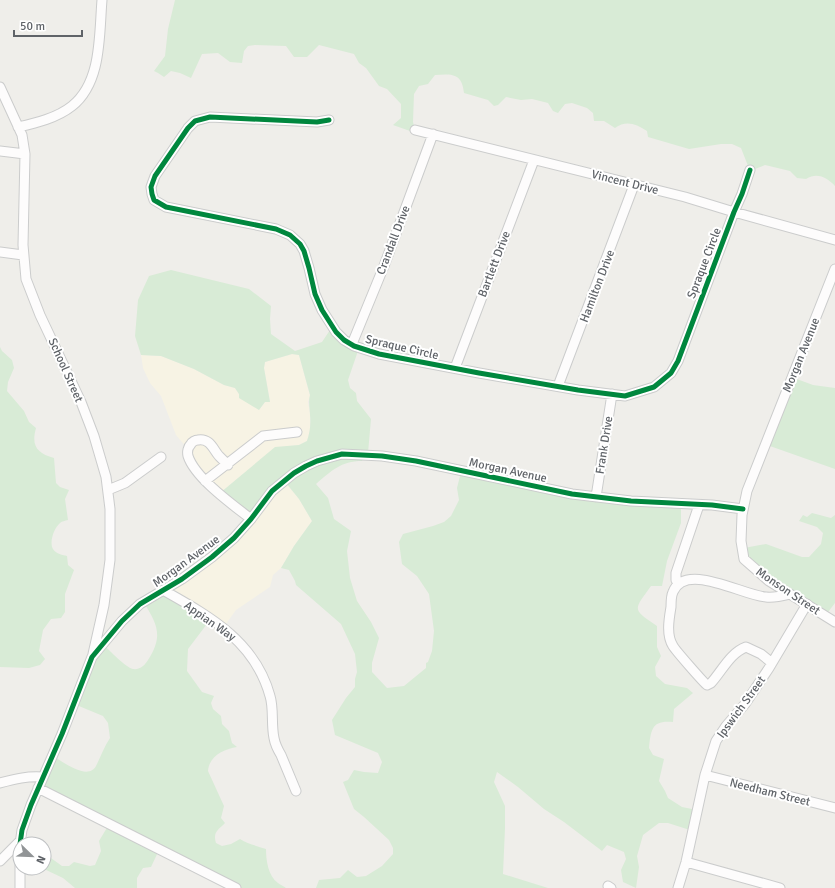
<svg xmlns="http://www.w3.org/2000/svg" width="835" height="888" font-family="Signika,sans-serif">
<style>
.commercial{fill:#f7f3e4}
.green{fill:#d8ebd6}
.lines{fill:none;stroke-linecap:round;stroke-linejoin:round}
.minor-casing{stroke:#cbcccc;stroke-width:11}
.minor{stroke:#fdfcfc;stroke-width:9}
.cycleway-casing{stroke:#fff;stroke-width:8}
.cycleway{stroke:#00873e;stroke-width:5}
.labels{text-anchor:middle;stroke-width:4;stroke-linejoin:round;paint-order:stroke}
.street-label{font-size:12px;fill:#5f6368;stroke:#fff}
</style>
<rect width="100%" height="100%" fill="#efeeea"/>
<path class="commercial" d="M292,354L299,355L310,396L308,402L310,414V430L307,441L299,445L275,448L220,493L203,479L188,449L176,435L161,396L150,383L143,368L141,355L161,356L194,369L224,385L235,388L239,394L259,410L265,402L270,401L264,368L265,362Z
M286,483L299,499L312,521L294,546L281,568L273,575L270,587L236,610L223,628L167,588L209,560L270,496Z"/>
<path class="green" d="M175,0H835V186C827,177 817,172 806,179L797,178L790,171L765,165L750,171L741,148L732,144H721L689,149L648,137L647,131C636,124 626,120 615,128L604,121H594L593,113L587,108L572,103L565,104L558,113L553,111L548,103L532,99L521,100L506,97L498,105L494,106L488,100L464,93C462,73 452,74 435,75L428,84L419,86L414,94L413,122L415,130L410,131L393,125L401,118V104L387,89L379,86L366,68L359,63L354,54L319,45L307,57H294L286,46L255,45L248,46L244,51L242,63L230,62L218,53L202,54L191,78L180,73L171,71L164,77L158,73L154,71L165,56L168,29Z
M171,270L249,289L271,306L270,319L271,334L295,351L322,342L332,327L359,348L348,380L350,388L356,393L357,401L371,419L368,453L364,456L362,461C341,461 331,471 316,484L328,498L334,519L351,531L347,551L350,578L357,601L371,622L379,638L372,663V672L387,688L404,686L426,668V663L428,662L432,651L434,631L429,594L417,576L402,564L399,542L403,534L433,526L444,522L451,516L459,500L457,488L461,472L573,495L681,505V523L667,561L662,586H651C634,610 631,609 657,626V647L661,656L655,667L656,676L665,684L687,688L693,693L674,709L673,722C652,720 651,729 649,748L653,755L664,759L659,781L665,791L668,798L682,807L697,810L693,831L668,823H659L643,835L637,856L639,867L636,888L623,882L621,870L626,859L624,852L607,845L602,851L564,822L544,809L518,787L497,772L494,782L505,806V828L503,874L548,888H316L319,880L340,878L348,870L357,877L366,876L382,866L393,854V848L389,840L364,817L354,809L343,782L348,780L354,770L364,772L378,773L382,762L378,753L335,735L332,720L346,698L355,687V679L357,672L355,654L341,624L296,585L295,581L289,570L281,568L294,546L312,521L299,499L286,483L254,517L220,493L275,447L299,445L307,441C310,432 311,424 310,415C310,408 308,403 310,395L299,355L292,354L265,362L264,368L270,402H265L259,410L239,398V394L235,388L224,385L194,369L161,356L141,355L135,336L138,300L149,276Z
M0,347L2,351L12,360L14,368L8,382L7,391L24,411L29,422L36,428C31,446 37,453 54,458L56,483L60,487L69,490L65,499L68,520C65,521 62,521 60,523C54,528 49,542 53,549C56,554 63,555 67,556L68,565L74,570L65,594V612L61,618L51,619L43,630L39,651L45,659L40,665L29,668L0,667Z
M794,378L813,385L835,388V469L767,445Z
M812,513L831,518L835,515V603L825,616L751,566L744,548L766,544L802,557H809L821,544L823,533L817,527L799,521L803,515L807,517Z
M159,593L210,620L188,649L187,671L202,692L214,696L211,703L213,709L221,716L222,724L229,731L232,743L237,747C224,749 209,756 208,771L224,806L221,818L225,823C217,831 213,832 216,843L222,846L231,844L240,839C248,844 257,846 266,849C266,860 268,876 278,883C280,885 284,886 286,888H232L159,850L151,867L143,868L137,878V888H75L63,878L44,869L21,871L20,868H44V853L62,866H69L74,862L90,866L95,865L101,851L99,841L108,826L41,790L53,756C63,762 88,781 96,766C101,756 104,747 110,738L108,723L103,716L74,704L87,669L104,645C110,651 125,667 133,669C140,670 145,665 148,660C163,637 158,625 144,603Z"/>
<g class="lines">
<defs>
<path id="minor" d="M0,87L22,135L25,154L23,245L26,279L40,315L81,402L94,436L106,477L110,509V560L104,605L93,654
M329,120L317,122L210,117L195,121L188,128L155,176L151,187L152,194L154,200L166,207L276,229L290,235L300,244L304,251L309,268L315,294L322,310L336,332L344,340L354,346L379,354L479,373L578,390L625,396L654,387L671,373L678,361L734,212L742,194L750,170
M18,127C36,123 57,118 72,106C102,82 99,35 102,0
M415,130L685,197L734,212L835,240
M0,151L25,154
M0,252L23,255
M835,269L747,491L742,515L741,541L744,559L769,581L835,622
M352,344L384,266L433,134
M455,368L534,160
M558,386L634,185
M228,465C225,462 222,459 219,456C213,449 210,438 198,440C195,440 192,442 191,444C188,447 187,452 188,456C195,478 233,505 251,519
M205,481L263,436L297,432
M108,490L125,483L161,457
M596,497L612,394
M679,584L676,580V573L699,505
M163,590C209,616 255,641 270,696C274,709 271,724 274,738C275,744 278,750 281,755C286,767 291,779 296,791
M772,663L761,654L746,647C730,653 722,671 711,683L707,685C704,683 676,651 673,646C666,635 669,619 671,607C671,603 671,596 673,592C685,561 744,596 766,597C775,598 782,596 790,594
M705,775L835,808
M0,783C15,779 27,776 42,777
M38,788L236,888
M20,844L22,830L31,805L62,734L92,657L122,621L140,604L182,579L212,557L234,538L251,519L272,491L294,473L306,466L317,461L342,454L382,456L416,461L572,494L631,501L712,505L743,509
M20,846V888
M0,861L20,841
M686,862L780,888
M608,886L611,888
M678,888L686,862L705,775L716,741L726,726L745,704L769,668L807,604"/>
</defs>
<use href="#minor" class="minor-casing"/>
<use href="#minor" class="minor"/>
<defs>
<path id="cycleway" d="M329,120L317,122L210,117L195,121L188,128L155,176L151,187L152,194L154,200L166,207L276,229L290,235L300,244L304,251L309,268L315,294L322,310L336,332L344,340L354,346L379,354L479,373L578,390L625,396L654,387L671,373L678,361L734,212L742,194L750,170
M20,844L22,830L31,805L62,734L92,657L122,621L140,604L182,579L212,557L234,538L251,519L272,491L294,473L306,466L317,461L342,454L382,456L416,461L572,494L631,501L712,505L743,509"/>
</defs>
<use href="#cycleway" class="cycleway-casing"/>
<use href="#cycleway" class="cycleway"/>
</g>
<g class="labels">
<g class="street-label">
<text transform="translate(625 182) rotate(14)" y="4">Vincent Drive</text>
<text transform="translate(393 240) rotate(-69)" y="4">Crandall Drive</text>
<text transform="translate(704 263) rotate(-69)" y="4">Spraque Circle</text>
<text transform="translate(494 264) rotate(-69)" y="4">Bartlett Drive</text>
<text transform="translate(597 286) rotate(-69)" y="4">Hamilton Drive</text>
<text transform="translate(402 347) rotate(13)" y="4">Spraque Circle</text>
<text transform="translate(801 355) rotate(-68)" y="4">Morgan Avenue</text>
<text transform="translate(66 370) rotate(66)" y="4">School Street</text>
<text transform="translate(604 445) rotate(-81)" y="4">Frank Drive</text>
<text transform="translate(508 470) rotate(12)" y="4">Morgan Avenue</text>
<text transform="translate(186 561) rotate(-36)" y="4">Morgan Avenue</text>
<text transform="translate(788 591) rotate(34)" y="4">Monson Street</text>
<text transform="translate(210 621) rotate(35)" y="4">Appian Way</text>
<text transform="translate(741 707) rotate(-54)" y="4">Ipswich Street</text>
<text transform="translate(770 792) rotate(14)" y="4">Needham Street</text>
</g>
</g>
<g transform="translate(32 856) rotate(113)"><circle r="19" fill="#ffffff" stroke="#bfc1c3"/>
<path d="M0-3L7 15L0 10L-7 15Z" fill="#919496"/>
<text y="-6" font-size="11" font-weight="bold" text-anchor="middle" fill="#5f6368">N</text>
</g>
<path d="M14 30v6h68v-6" fill="none" stroke="#5f6368" stroke-width="2"/>
<text x="20" y="30" font-size="12" fill="#5f6368" stroke="#ffffff" stroke-width="3" paint-order="stroke">50 m</text>
</svg>
